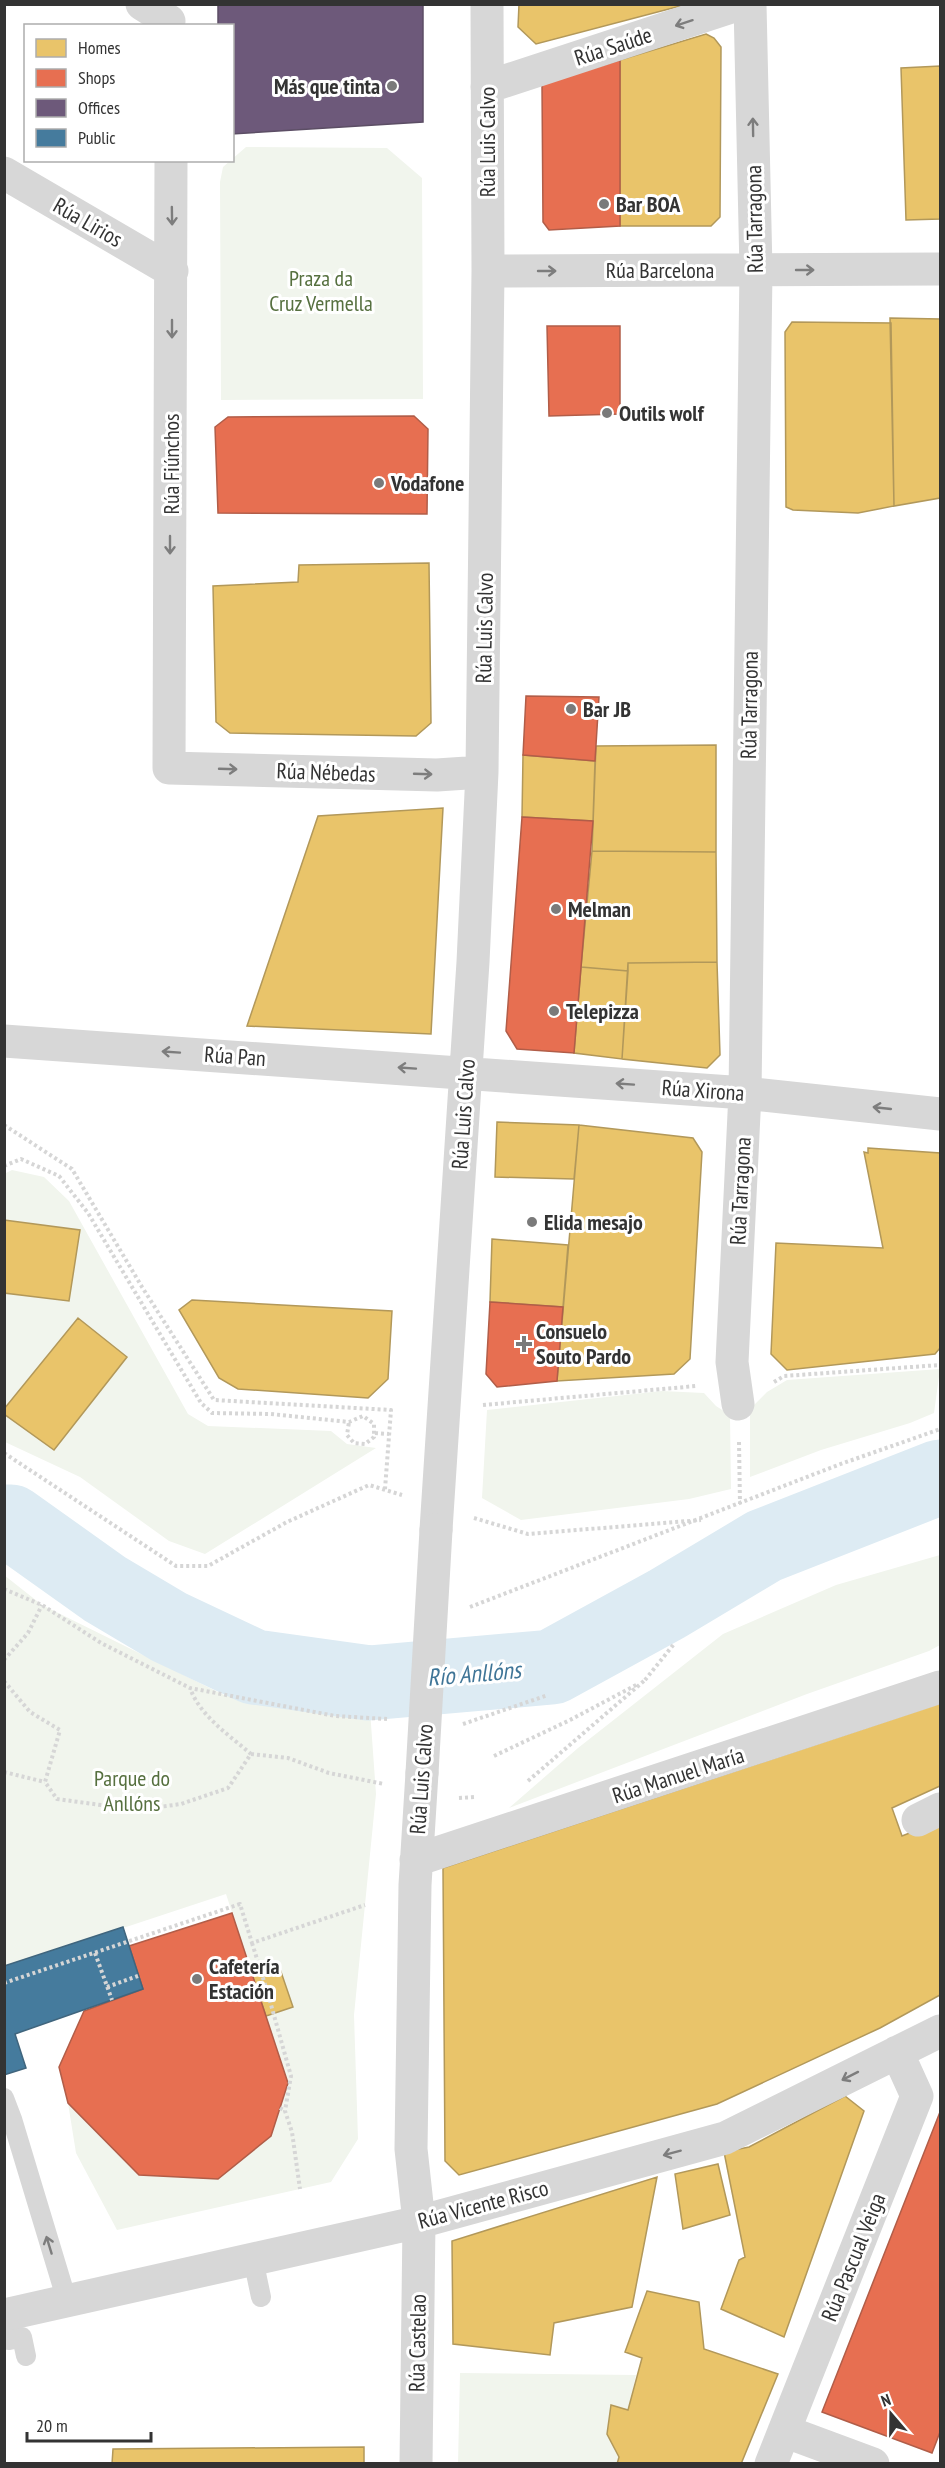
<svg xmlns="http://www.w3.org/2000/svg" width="945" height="2468" font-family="'PT Sans Narrow',sans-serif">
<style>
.green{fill:#f1f5ed}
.homes{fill:#e9c46a;stroke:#b2985a;stroke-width:1.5}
.shops{fill:#e76f51;stroke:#b15d48;stroke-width:1.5}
.offices{fill:#6d597a;stroke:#5c4e65;stroke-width:1.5}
.public{fill:#457b9d;stroke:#40657d;stroke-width:1.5}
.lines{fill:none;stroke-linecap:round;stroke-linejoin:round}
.river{stroke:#ddebf3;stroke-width:75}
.path{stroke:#d6d6d6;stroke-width:4;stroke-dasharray:3 3;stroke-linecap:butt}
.service{stroke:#d7d7d7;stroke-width:20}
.minor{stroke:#d7d7d7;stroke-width:33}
.minor-bridge{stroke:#d7d7d7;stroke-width:33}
.oneway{stroke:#7d7d7d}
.poi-dot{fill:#7a7a7a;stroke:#fff;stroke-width:2}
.labels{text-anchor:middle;stroke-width:6;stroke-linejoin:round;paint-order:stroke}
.street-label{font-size:22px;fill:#333;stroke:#fff}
.poi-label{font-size:22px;font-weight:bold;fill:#333;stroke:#fff;text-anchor:start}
.park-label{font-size:22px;fill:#56703f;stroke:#fff}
.water-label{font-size:24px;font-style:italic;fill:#3f7597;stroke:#fff}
</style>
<rect width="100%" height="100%" fill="#fff"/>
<path class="green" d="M246,147L387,148L422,178L423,399L221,400L220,182L223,167Z
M12,1170L44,1177L69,1201L188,1414L208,1426L331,1431L347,1444L376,1448L205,1554L169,1541L80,1477L5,1442L4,1174Z
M940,1369L934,1413L910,1423L821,1450L750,1477V1409L767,1392L787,1380Z
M662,1391L704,1393L716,1406L730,1415L731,1489L689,1499L521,1520L482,1498L487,1410Z
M940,1555V1645L929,1651L807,1694L509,1808L578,1748L723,1634L836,1585Z
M4,1575L42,1605L224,1695L302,1692L369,1696L376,1794L354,2015L358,2139L331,2182L117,2230L76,2153L68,2103L139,2175L218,2179L288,2083L226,1894L5,1967Z
M460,2373L636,2375L617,2463L458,2464Z"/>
<path class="homes" d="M519,4H688L536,44L518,27Z
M706,34L714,38L721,47L720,217L711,226H620V60Z
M940,66V219L906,220L901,68Z
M890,318L940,319V498L894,506Z
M792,322L891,323L894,506L858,513L793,510L786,507L785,332Z
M429,563L431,723L416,736L230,733L216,722L213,586L298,582L299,565Z
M716,745V852L592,851L596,746Z
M523,755L595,761L593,821L522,817Z
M443,808L431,1034L247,1026L318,816Z
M592,851L716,852L717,962L628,963V971L581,967Z
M717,962L720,1055L707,1068L622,1059L628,963Z
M581,967L628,971L622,1059L574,1053Z
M497,1122L579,1125L574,1179L495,1177Z
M579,1125L693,1138L702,1152L690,1359L674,1374L557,1381Z
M868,1148L940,1153V1348L935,1354L787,1370L771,1354L776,1243L883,1248L864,1152L868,1153Z
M4,1220L80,1230L69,1301L4,1293Z
M492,1239L568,1245L563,1307L490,1302Z
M192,1300L392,1311L388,1379L368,1398L238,1389L219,1378L179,1310Z
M78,1318L127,1357L54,1450L4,1414V1409Z
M940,1703V1786L892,1808L902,1836L940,1821V1995L880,2028L717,2104L459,2175L445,2161L443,1868Z
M279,1966L293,2007L266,2016L252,1975Z
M845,2096L864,2111L784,2337L721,2309L739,2260L745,2257L724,2152L749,2147Z
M718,2164L730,2215L683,2229L675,2174Z
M657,2177L632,2307L554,2323L550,2355L453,2344L452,2241Z
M647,2291L699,2302L704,2349L778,2374L741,2464H617L619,2457L607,2434L611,2405L628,2410L642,2358L625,2352Z
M364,2447V2464H112L113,2449Z"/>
<path class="shops" d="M620,60V226L549,230L543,222L542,84Z
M547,326H620V414L549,416Z
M414,416L428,429L427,514L218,513L215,427L228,417Z
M526,696L599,697L595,761L523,755Z
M522,817L593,821L574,1053L517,1049L506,1031Z
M490,1302L563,1307L557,1381L497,1387L486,1374Z
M232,1913L288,2083L271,2136L218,2179L139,2175L68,2103L59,2067L84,2011L143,1989L129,1946Z
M940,2112V2432L932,2453L822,2412Z"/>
<path class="offices" d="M218,4H423V122L232,134V26H218Z"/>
<path class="public" d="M123,1927L143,1989L15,2034L26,2068L4,2075V1966Z"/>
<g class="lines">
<path class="river" d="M4,1522H11L105,1589L169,1627L254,1667L369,1683L552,1667L667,1604L764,1546L940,1477"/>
<path class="path" d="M4,1125L72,1169L142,1287L214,1400L391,1410L385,1489
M4,1166L21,1159L59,1176L88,1213L201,1403L212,1413L271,1414L349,1422L363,1416L374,1424V1437L365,1444L354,1443L347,1435L349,1422
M774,1382L784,1376L940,1365
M483,1405L696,1386
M375,1433L389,1434
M739,1442L740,1504
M4,1453L176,1566H208L287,1522L369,1485L402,1495
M474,1518L528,1534L701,1520
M4,1589L42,1605L101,1643L190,1688L335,1716L387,1719
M470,1607L838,1465L940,1429
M4,1660L28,1633L42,1605
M645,1680L674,1644
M4,1681L30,1712L60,1730L45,1782L57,1799L137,1810L181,1804L228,1788L251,1754C229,1735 200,1716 190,1688
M463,1724L548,1695
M251,1754L288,1758L329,1773L384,1784
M494,1756L570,1720L638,1684
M4,1772L45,1782
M528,1781L645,1680
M459,1798L475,1797
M252,1943L268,1994L259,1997
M95,1953L112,2000
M4,1983L240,1904L252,1943L365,1905
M107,1987L138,1976
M268,1994L291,2076L285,2111L292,2132L300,2189
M280,2108L285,2111"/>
<path class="service" d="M4,2098L12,2119
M4,2122L12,2119L67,2301
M253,2259L261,2297
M9,2340L22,2337L26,2356"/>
<path class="minor" d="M142,4L169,21
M487,87L740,4
M171,160L169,768L437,775L482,772
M4,173L172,271
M488,271L940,269
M4,1041L745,1093L940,1114
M738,1404L732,1362L745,1093L756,270L750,4
M436,1530L473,962L482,772L488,271L487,4
M918,1820L940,1809
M416,1860L940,1687
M4,2315L419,2222L725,2138L940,2031
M784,2431L873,2464
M416,2464L419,2222L411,2149L415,1885L422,1773
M771,2464L917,2096L897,2052"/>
<path class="minor-bridge" d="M422,1773L436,1530"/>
</g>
<defs><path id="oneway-shaft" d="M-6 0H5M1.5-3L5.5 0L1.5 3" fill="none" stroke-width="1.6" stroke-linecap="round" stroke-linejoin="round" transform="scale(1.5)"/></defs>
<g class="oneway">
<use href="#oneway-shaft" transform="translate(684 23) rotate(162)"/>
<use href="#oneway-shaft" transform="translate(753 127) rotate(-91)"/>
<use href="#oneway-shaft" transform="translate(172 216) rotate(89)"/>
<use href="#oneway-shaft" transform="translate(805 270)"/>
<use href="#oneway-shaft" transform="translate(547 271)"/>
<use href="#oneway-shaft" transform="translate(172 329) rotate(90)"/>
<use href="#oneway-shaft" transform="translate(170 545) rotate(90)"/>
<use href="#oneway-shaft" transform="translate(228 769) rotate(2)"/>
<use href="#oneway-shaft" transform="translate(423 774) rotate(2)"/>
<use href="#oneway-shaft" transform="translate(171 1052) rotate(-176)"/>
<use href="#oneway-shaft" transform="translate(407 1068) rotate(-176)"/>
<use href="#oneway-shaft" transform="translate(625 1084) rotate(-176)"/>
<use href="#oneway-shaft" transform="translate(882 1108) rotate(-174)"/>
<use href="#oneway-shaft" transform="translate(850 2076) rotate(153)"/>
<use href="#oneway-shaft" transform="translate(672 2153) rotate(165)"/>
<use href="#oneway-shaft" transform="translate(49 2245) rotate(-107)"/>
</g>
<g class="poi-dot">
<circle cx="392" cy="86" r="6"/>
<circle cx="604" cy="204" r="6"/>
<circle cx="607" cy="413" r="6"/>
<circle cx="379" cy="483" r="6"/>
<circle cx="571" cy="709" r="6"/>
<circle cx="556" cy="909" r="6"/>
<circle cx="554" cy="1011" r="6"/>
<circle cx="532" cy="1222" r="6"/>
<path d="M521 1335h6v6h6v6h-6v6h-6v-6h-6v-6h6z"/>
<circle cx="197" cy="1979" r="6"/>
</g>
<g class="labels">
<g class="street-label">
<text transform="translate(613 46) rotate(-18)" y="8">Rúa Saúde</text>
<text transform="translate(487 142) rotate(-90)" y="8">Rúa Luis Calvo</text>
<text transform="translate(754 219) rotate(-91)" y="8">Rúa Tarragona</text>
<text transform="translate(88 222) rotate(30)" y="8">Rúa Lirios</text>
<text x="660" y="278">Rúa Barcelona</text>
<text transform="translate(171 464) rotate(-90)" y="8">Rúa Fiúnchos</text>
<text transform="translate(484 628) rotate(-89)" y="8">Rúa Luis Calvo</text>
<text transform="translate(749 705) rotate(-89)" y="8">Rúa Tarragona</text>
<text transform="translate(326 772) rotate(2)" y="8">Rúa Nébedas</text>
<text transform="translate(235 1056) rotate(4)" y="8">Rúa Pan</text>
<text transform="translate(703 1090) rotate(4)" y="8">Rúa Xirona</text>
<text transform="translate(463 1114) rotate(-86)" y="8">Rúa Luis Calvo</text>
<text transform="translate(740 1191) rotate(-87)" y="8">Rúa Tarragona</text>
<text transform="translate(678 1775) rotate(-18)" y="8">Rúa Manuel María</text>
<text transform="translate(421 1779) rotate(-86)" y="8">Rúa Luis Calvo</text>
<text transform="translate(483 2204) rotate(-15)" y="8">Rúa Vicente Risco</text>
<text transform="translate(853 2257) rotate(-68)" y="8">Rúa Pascual Veiga</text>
<text transform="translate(417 2343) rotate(-89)" y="8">Rúa Castelao</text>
</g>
<g class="poi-label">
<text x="380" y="94" text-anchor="end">Más que tinta</text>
<text x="616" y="212">Bar BOA</text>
<text x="619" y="421">Outils wolf</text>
<text x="391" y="491">Vodafone</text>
<text x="583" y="717">Bar JB</text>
<text x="568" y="917">Melman</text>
<text x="566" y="1019">Telepizza</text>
<text x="544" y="1230">Elida mesajo</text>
<text x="536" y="1339">Consuelo<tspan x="536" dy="25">Souto Pardo</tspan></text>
<text x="209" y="1974">Cafetería<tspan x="209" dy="25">Estación</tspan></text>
</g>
<g class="park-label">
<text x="321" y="286">Praza da<tspan x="321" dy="25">Cruz Vermella</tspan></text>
<text x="132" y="1786">Parque do<tspan x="132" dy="25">Anllóns</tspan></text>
</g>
<g class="water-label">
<text transform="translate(474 1674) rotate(-5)" y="8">Río Anllóns</text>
</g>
</g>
<rect width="945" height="2468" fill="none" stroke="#333333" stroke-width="12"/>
<rect x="24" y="24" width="210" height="138" fill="#ffffff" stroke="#adadad" stroke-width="1.5"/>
<rect x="36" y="39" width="30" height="18" fill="#e9c46a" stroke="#adadad" stroke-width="1.5"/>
<text x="78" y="54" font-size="18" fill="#333333">Homes</text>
<rect x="36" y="69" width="30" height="18" fill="#e76f51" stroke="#adadad" stroke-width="1.5"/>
<text x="78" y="84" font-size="18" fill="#333333">Shops</text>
<rect x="36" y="99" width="30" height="18" fill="#6d597a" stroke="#adadad" stroke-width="1.5"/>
<text x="78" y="114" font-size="18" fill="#333333">Offices</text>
<rect x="36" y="129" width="30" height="18" fill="#457b9d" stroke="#adadad" stroke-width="1.5"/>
<text x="78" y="144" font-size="18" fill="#333333">Public</text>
<g transform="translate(891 2414) rotate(340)" stroke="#ffffff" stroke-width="4.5" paint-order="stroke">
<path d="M0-4.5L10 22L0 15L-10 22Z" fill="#333333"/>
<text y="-9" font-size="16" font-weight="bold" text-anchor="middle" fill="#333333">N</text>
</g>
<path d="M27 2432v9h124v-9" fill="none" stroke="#333333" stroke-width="3"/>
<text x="36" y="2432" font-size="18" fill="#333333" stroke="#ffffff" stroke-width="4.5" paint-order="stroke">20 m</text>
</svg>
